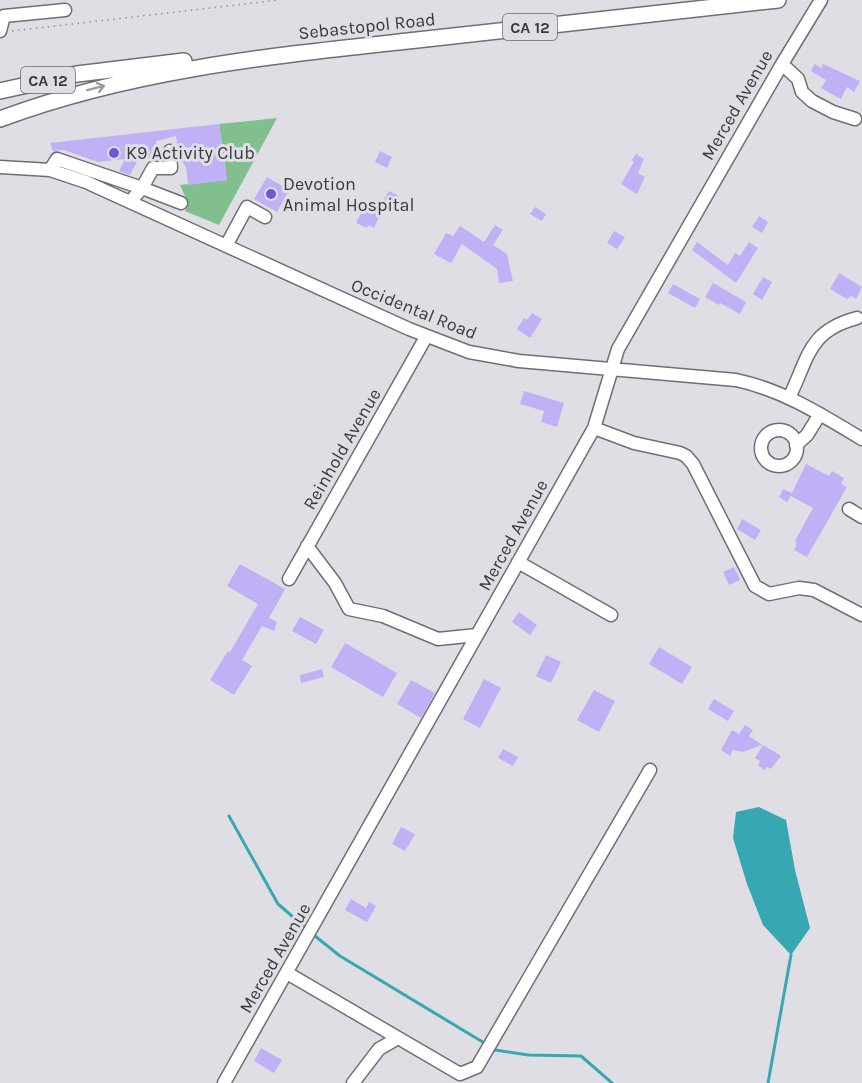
<svg xmlns="http://www.w3.org/2000/svg" width="862" height="1083" font-family="Karla,sans-serif">
<style>
.green{fill:#81bf8e}
.water{fill:#37a8b1}
.lines{fill:none;stroke-linecap:round;stroke-linejoin:round}
.stream{stroke:#37a8b1;stroke-width:3}
.building{fill:#c0b0f6}
.minor-casing{stroke:#706e75;stroke-width:15}
.major-casing{stroke:#706e75;stroke-width:18}
.path{stroke:#919095;stroke-width:1.5;stroke-dasharray:1.5 4.5;stroke-linecap:butt}
.minor{stroke:#fff;stroke-width:12}
.major{stroke:#fff;stroke-width:15}
.oneway{stroke:#9c9c9e}
.poi-dot{fill:#6b5ad3;stroke:#dfdee5;stroke-width:2}
.labels{text-anchor:middle;stroke-width:6;stroke-linejoin:round;paint-order:stroke}
.shield{fill:#dfdee5;stroke:#6c6a6f;stroke-width:1.5}
.shield-label{font-size:16px;font-weight:bold;fill:#3a393c}
.street-label{font-size:18px;fill:#3a393c;stroke:#dfdee5}
.poi-label{font-size:18px;fill:#3a393c;stroke:#dfdee5;text-anchor:start}
</style>
<rect width="100%" height="100%" fill="#dfdee5"/>
<path class="green" d="M277,118L219,225L185,211L188,203L180,185L227,180L219,124Z"/>
<path class="water" d="M759,807L786,820L795,870L810,928L791,955L763,925L747,884L733,838L736,812Z"/>
<g class="lines">
<path class="stream" d="M229,816L278,904L307,929
M315,936L340,956L486,1044
M491,1047L495,1050L529,1055L581,1056L612,1083
M768,1083L791,955"/>
</g>
<path class="building" d="M815,64L821,68L823,64L860,81L854,92L847,87L841,99L821,88L826,80L811,71Z
M219,124L227,180L188,185L186,167L179,157L176,136L156,141V157L139,158L130,175L119,171L125,159L98,162L64,150L53,151L50,143Z
M380,151L392,157L387,168L375,162Z
M636,154L644,159L638,173L645,177L637,194L621,184L634,162L632,160Z
M267,177L289,190L277,212L254,199Z
M389,191L399,196L393,208L382,203Z
M375,207L382,210L374,228L368,225L367,228L356,223L363,208L373,212Z
M535,207L546,214L542,221L530,214Z
M759,216L768,222L762,233L752,227Z
M495,225L503,230L493,245L507,254L513,281L499,283L497,269L462,244L451,263L434,254L446,233L453,236L460,226L484,242Z
M614,231L625,237L617,249L607,243Z
M697,242L728,265L735,253L740,256L749,242L758,248L736,283L692,250Z
M839,273L862,287L856,299L851,296L847,299L830,289Z
M763,277L772,282L762,300L753,294Z
M713,283L746,302L740,314L720,303L719,305L705,297Z
M673,284L700,299L695,308L668,293Z
M532,313L542,319L530,338L517,329L524,318L527,320Z
M524,391L564,403L557,427L541,422L544,411L520,404Z
M806,464L829,476L832,471L844,478L841,484L847,487L807,557L794,550L797,543L795,541L813,508L791,496L787,502L779,497L783,489L792,493Z
M742,519L761,530L755,540L737,529Z
M240,564L285,589L269,618L277,622L274,631L262,626L242,660L252,666L234,695L210,680L228,651L230,652L258,604L227,586Z
M734,567L740,580L729,585L723,572Z
M519,612L537,625L530,635L512,622Z
M300,617L324,630L316,644L292,631Z
M345,643L397,673L383,697L331,667Z
M659,647L692,667L682,684L649,664Z
M546,655L561,662L551,683L536,676Z
M322,669L324,677L301,683L300,675Z
M484,679L501,688L480,728L463,719Z
M411,680L435,693L421,718L397,704Z
M594,690L615,701L599,732L577,720Z
M714,699L734,711L728,721L708,709Z
M745,725L753,730L749,736L762,745L743,752L733,750L730,756L721,750L732,730L739,734Z
M763,745L781,756L771,769L767,767L764,770L758,765L760,761L755,758Z
M503,749L518,757L513,766L498,758Z
M401,827L415,834L405,851L392,844Z
M351,899L366,908L369,902L376,906L367,922L345,910Z
M261,1048L282,1060L274,1073L254,1061Z"/>
<g class="lines">
<defs>
<path id="minor" d="M0,31L4,16L65,10
M782,64L798,79L802,92L812,101L833,112L855,119
M0,167L50,170L86,182L409,329L469,352L519,361L736,380C783,390 822,415 862,439
M50,170L57,159L142,188L181,203
M130,202L142,188L153,168H171L170,151
M226,246L247,207L265,217
M789,398C809,357 808,331 857,318
M594,428L634,443L680,453L686,456L693,464L755,586L769,594L799,588L814,590L862,615
M761 448a18 18 0 1 1 36 0a18 18 0 1 1-36 0Z
M796,445L807,435L820,414
M849,509L862,517
M307,546L335,583L349,609L383,616L438,639L477,635
M518,562L611,615
M289,579L426,337
M287,973L460,1074L477,1067L650,770
M224,1083L594,428L618,349L782,64L821,0
M353,1083L379,1049L398,1038"/>
<path id="major" d="M0,91L77,74L184,61
M0,119C131,70 270,56 408,41C531,27 655,14 778,0"/>
</defs>
<use href="#minor" class="minor-casing"/>
<use href="#major" class="major-casing"/>
<path class="path" d="M12,31L279,0"/>
<use href="#minor" class="minor"/>
<use href="#major" class="major"/>
</g>
<defs><path id="oneway-shaft" d="M-6 0H5M1.5-3L5.5 0L1.5 3" fill="none" stroke-width="1.6" stroke-linecap="round" stroke-linejoin="round" transform="scale(1.5)"/></defs>
<use class="oneway" href="#oneway-shaft" transform="translate(96 88) rotate(-14)"/>
<g class="poi-dot">
<circle cx="114" cy="153" r="6"/>
<circle cx="271" cy="194" r="6"/>
</g>
<g class="labels">
<g class="shield">
<rect x="503" y="14" width="54" height="26" rx="4.5"/>
<rect x="21" y="67" width="54" height="26" rx="4.5"/>
</g>
<g class="shield-label">
<text x="530" y="33">CA 12</text>
<text x="48" y="86">CA 12</text>
</g>
<g class="street-label">
<text transform="translate(367 26) rotate(-6)" y="6">Sebastopol Road</text>
<text transform="translate(737 105) rotate(-60)" y="6">Merced Avenue</text>
<text transform="translate(414 309) rotate(22)" y="6">Occidental Road</text>
<text transform="translate(342 449) rotate(-60)" y="6">Reinhold Avenue</text>
<text transform="translate(513 535) rotate(-61)" y="6">Merced Avenue</text>
<text transform="translate(275 958) rotate(-60)" y="6">Merced Avenue</text>
</g>
<g class="poi-label">
<text x="126" y="159">K9 Activity Club</text>
<text x="283" y="190">Devotion<tspan x="283" dy="21">Animal Hospital</tspan></text>
</g>
</g>
</svg>
